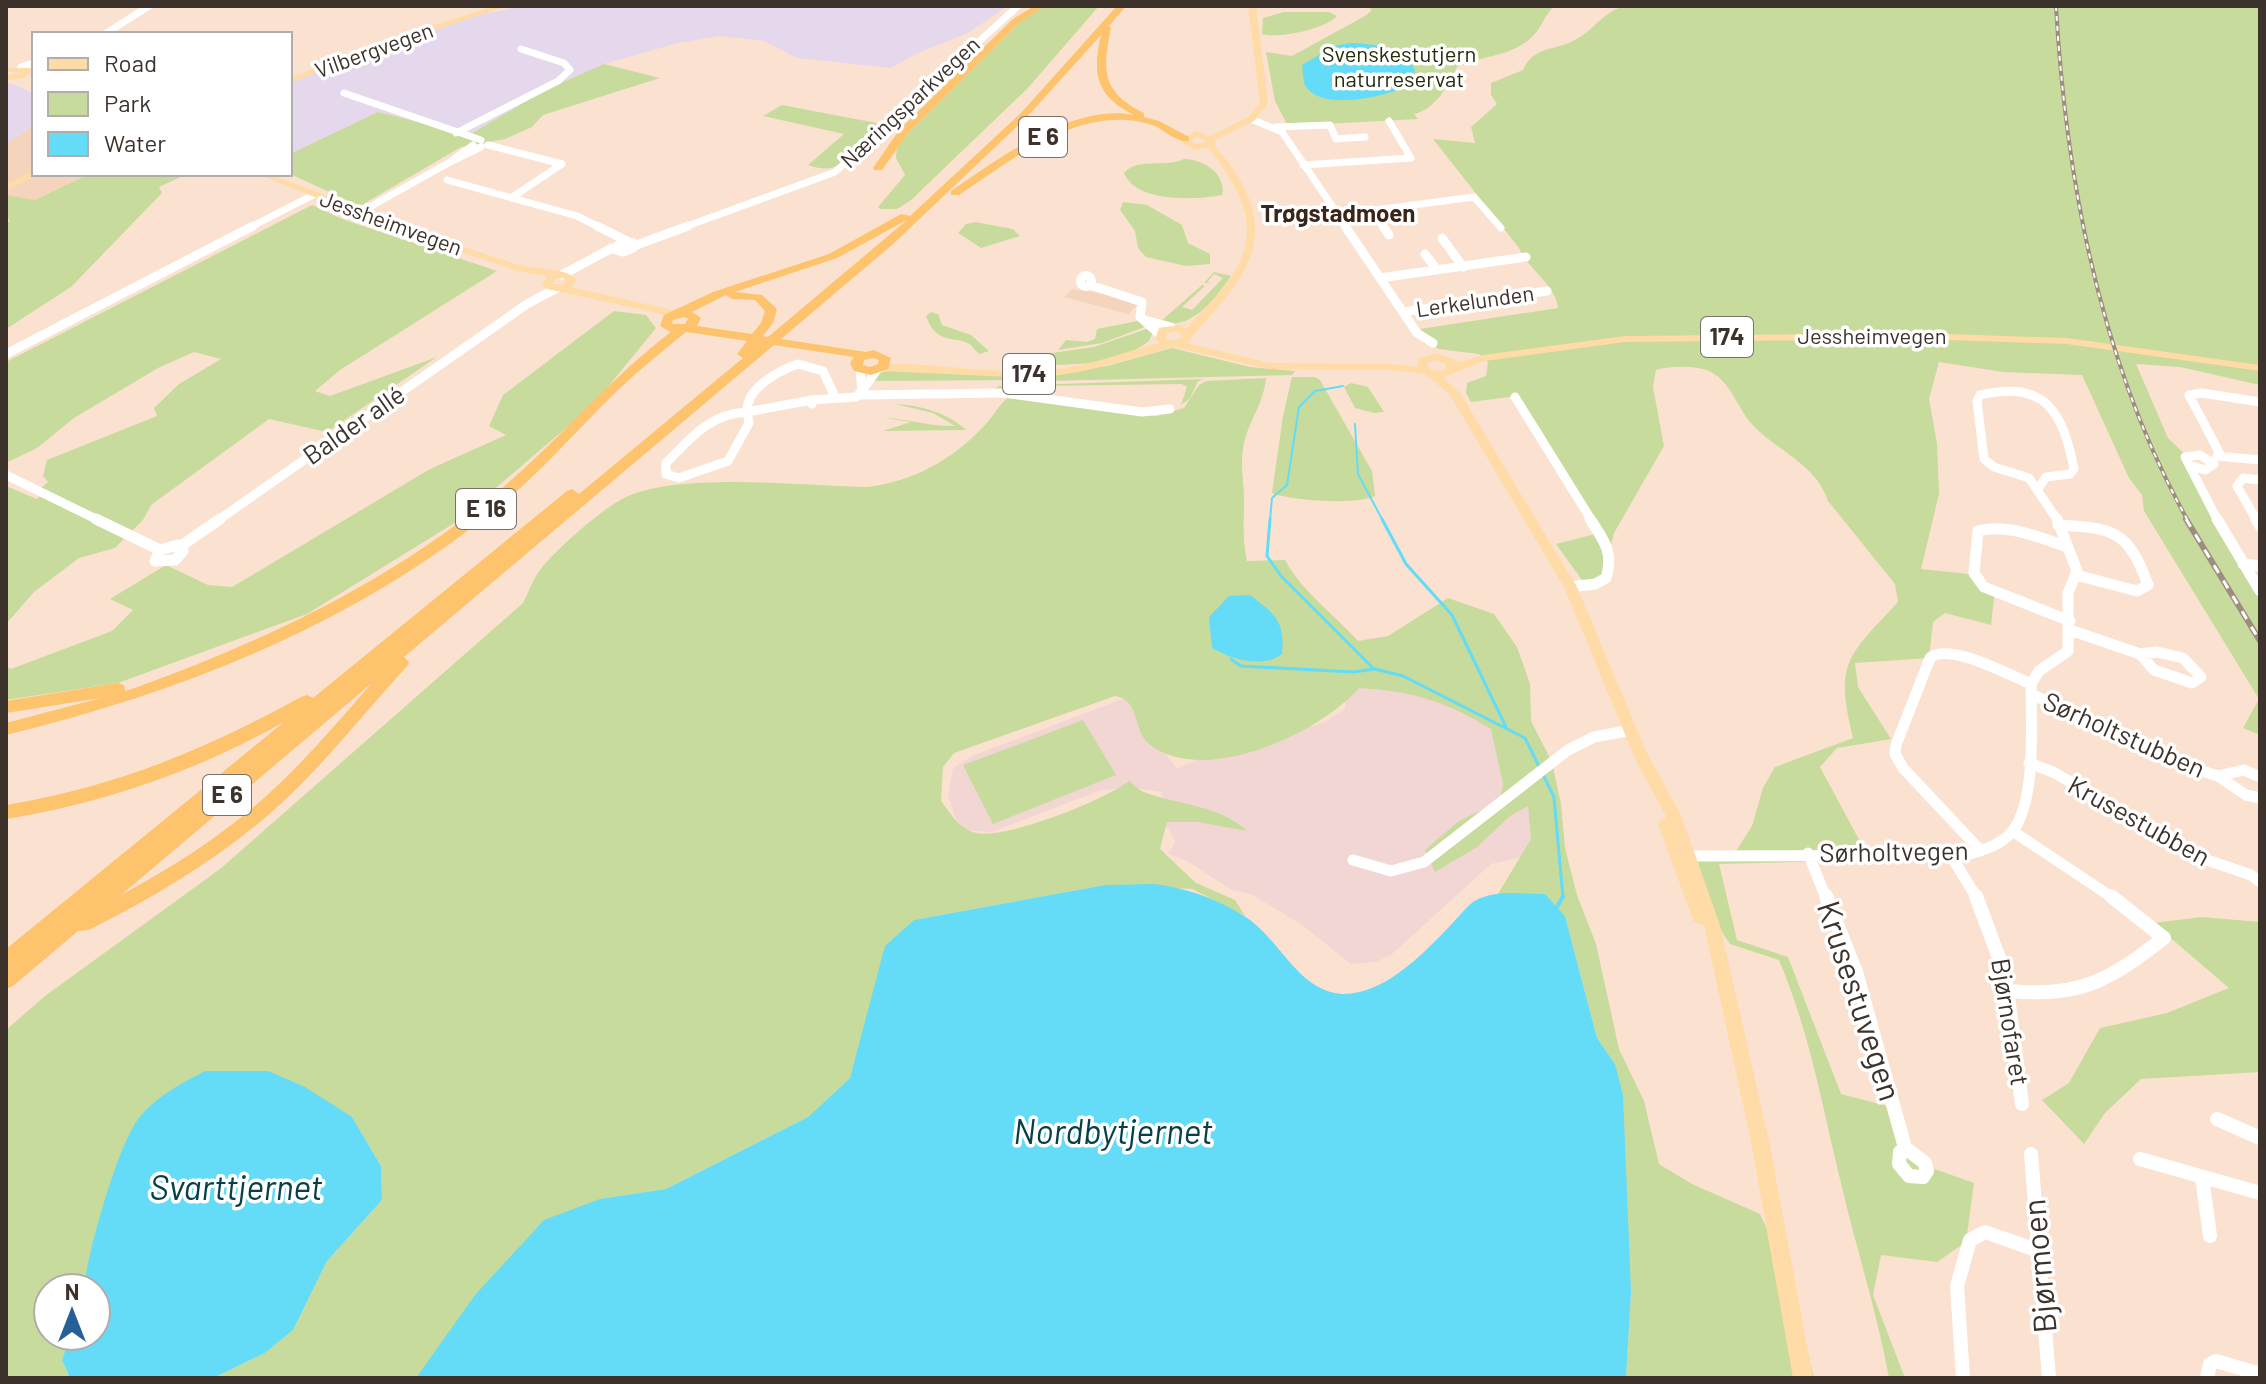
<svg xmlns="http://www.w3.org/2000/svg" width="2266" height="1384" font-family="Barlow,sans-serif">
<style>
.built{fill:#f4d4bd}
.industrial{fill:#e5d8ec}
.education{fill:#f1d6d4}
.green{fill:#c7db9c}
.water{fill:#64dbf7}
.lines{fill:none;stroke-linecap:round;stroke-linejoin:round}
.stream-far2{stroke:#64dbf7;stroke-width:2}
.stream-far1{stroke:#64dbf7;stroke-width:3}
.stream{stroke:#64dbf7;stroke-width:4}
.minor-far3{stroke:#fff;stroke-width:7}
.minor-far2{stroke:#fff;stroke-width:9}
.minor-far1{stroke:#fff;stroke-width:11}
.minor{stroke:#fff;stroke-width:14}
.major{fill:#fedba7;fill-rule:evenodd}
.highway{fill:#fdc36d;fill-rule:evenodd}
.rail-far1-casing{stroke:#9e8c7f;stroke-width:4}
.rail-casing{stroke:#9e8c7f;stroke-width:6}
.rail-far1{stroke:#fff;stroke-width:2;stroke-dasharray:5;stroke-linecap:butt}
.rail{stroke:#fff;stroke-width:3;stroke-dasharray:9;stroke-linecap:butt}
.labels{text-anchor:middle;stroke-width:7;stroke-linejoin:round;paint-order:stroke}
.far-street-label{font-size:22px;fill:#3d332c;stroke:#fff}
.far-park-label{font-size:22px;fill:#242d09;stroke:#fff}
.shield{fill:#fff;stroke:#77706b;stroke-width:2}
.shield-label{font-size:24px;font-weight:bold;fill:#3d332c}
.far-neighbourhood-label{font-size:24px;font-weight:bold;fill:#392618;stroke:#fff}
.street-label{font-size:26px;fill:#3d332c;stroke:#fff}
.near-street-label{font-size:32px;fill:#3d332c;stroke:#fff}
.near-water-label{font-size:34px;font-style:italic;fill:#07404b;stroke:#fff}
</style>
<rect width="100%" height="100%" fill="#fbe2d0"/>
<path class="built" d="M34,125V174H89L35,200L6,195V144Z
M1072,289L1110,295L1137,305L1128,314L1064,297Z"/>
<path class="industrial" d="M526,6H1008L968,33L916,54L891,68L797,58L764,41L720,36L678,43L604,64L545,90L469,135L378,112L290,154V81L477,15Z
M6,82L34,93V125L6,144Z"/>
<path class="education" d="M1365,680L1402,685L1525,732L1535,854L1491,864L1391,955L1376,962L1351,964L1302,925L1251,894L1232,890L1187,861L1168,854L1175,842L1168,828L1154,823L1163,804L1162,792L1128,787L1099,791L992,832L964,830L955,817L948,796L953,768L974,755L1125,698L1177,769L1214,751L1272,739L1325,722L1345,709L1347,689Z"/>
<path class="green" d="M1045,6H1099L1027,89L911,200L897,209H880L878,207L905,175L896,158L897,144L1026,16Z
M1370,6H1554C1544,16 1542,27 1532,37C1511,57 1483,55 1457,67C1449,85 1435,110 1414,114L1418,119L1288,126L1275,101L1266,52L1292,56L1365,16L1371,11Z
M1627,6H2260V385L2180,367L2136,364L2168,438L2196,465L2209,503L2260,585V735L2243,728L2259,699L2144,511L2142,495L2129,478L2082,375L2003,372L1939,362L1929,399L1937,443L1939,494L1921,569L1978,575L1995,590L1991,625L1945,613L1933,622L1929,658L1855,663L1858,687L1891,739L1837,748L1820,767L1870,860L1719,864L1737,940L1788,957L1841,1094L1887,1106L1912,1161L1974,1183L1966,1242L1937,1262L1881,1255L1873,1295L1905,1378H1889C1877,1312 1856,1248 1841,1183C1822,1106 1810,1033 1779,960L1730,944L1705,906L1695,858L1736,851L1752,826L1763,788L1775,767L1853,738C1834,662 1848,656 1898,602L1895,584L1828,501C1816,463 1774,450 1750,422C1737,406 1730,382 1711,372C1697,365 1671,366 1656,370L1653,387L1664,446L1614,533L1602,579L1585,584L1556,544L1595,534L1544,435L1517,396L1471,402L1466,393L1467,383L1486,376L1488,362L1479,354L1438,349L1420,329L1558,308C1556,285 1528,269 1519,248L1433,139L1475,143L1471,127L1497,104L1491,95V83L1523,70C1533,46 1555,51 1575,40C1595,30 1603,10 1627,6Z
M1284,12H1329L1337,16C1325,29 1279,39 1262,34L1263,18Z
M604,64L660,78L543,115L532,127L505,139L461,147L360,206L290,174V154L378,112L469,135L545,90Z
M782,105L887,125C862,147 844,179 808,165L844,134L763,116Z
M1184,159C1203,159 1227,174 1222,195C1195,200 1136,203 1124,173C1137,157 1166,168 1184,159Z
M89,174H187L159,187L162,193L71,287L6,329V225L10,220L6,218V195L35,200Z
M1123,202L1147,205L1182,225L1188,243L1210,254V264L1186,266L1146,257L1138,248L1135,231L1120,210Z
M312,205L342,219L497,271L340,370L315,391L330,396L437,357L327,432L269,419L151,505L143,520L115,548L79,558L34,592L6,624V486L37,499L46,490L41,488L48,482L43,476L47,460L157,416L154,408L179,384L221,359L194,352L158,368L74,418L37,448L6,463V362Z
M975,222L1013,229L1020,236L981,248L958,233L966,224Z
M1214,272L1231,276C1215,299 1192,331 1160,322L1202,285L1205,286L1182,307L1192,310L1223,278L1214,274L1207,282L1211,283H1204Z
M614,311L646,315L656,328L594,404L456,522L307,614L118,683L6,700V666L11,669L112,631L133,610L110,599L166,565L208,585L232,587L430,469L506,435L489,426L503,395Z
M931,312L938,314L942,325L971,335L989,351L980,354C976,352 974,348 971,345C955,334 937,347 926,316Z
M1138,321L1147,326L1102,343L1058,350L1066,340L1087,342L1095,339L1097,329Z
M1149,328L1153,332L1149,341C1114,368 1064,364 1025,366L1024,357L1094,347Z
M1172,348L1250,367L1295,371L1292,375L1047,381L1046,376L1107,366Z
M889,371L1005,376L1017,380L872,381L878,373Z
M1292,377H1315L1320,380L1372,471L1375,496C1357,505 1292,501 1272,493L1283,416Z
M1266,378C1263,407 1247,422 1243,449C1240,465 1244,483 1244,499C1244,521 1242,539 1247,561L1285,560C1303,593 1333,613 1358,641L1388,636L1448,598L1494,614L1517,647L1530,684L1531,721L1552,762L1561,804L1565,848L1577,895L1596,944L1619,1049L1644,1101L1659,1164L1692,1184L1760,1214L1788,1274L1814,1378H1626L1631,1292L1615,1064L1597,1038L1565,916L1545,894H1498L1531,839L1528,806L1510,816L1477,847L1435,872L1425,850L1459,821L1500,801L1503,784L1491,729C1445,701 1413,691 1359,688C1319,734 1203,787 1149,744C1133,731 1140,699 1115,696L954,753L943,767L941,801C951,814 960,830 977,833C1007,839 1105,800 1129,781C1134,784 1138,790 1144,792C1177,805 1220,805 1247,831L1198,822H1167L1160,849L1196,883L1235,900L1245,916L1192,889L1105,885L914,920L864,1035L850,1078L808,1117L666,1189L600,1199L439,1347L416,1378H213L265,1353L293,1330L327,1261L382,1200L381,1166L352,1117L136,1123L107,1196L84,1288H48V1336H70L62,1360L70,1378H6V1030L45,996L220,869L523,603C529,592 533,579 540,570C554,551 603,508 624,498C678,471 805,486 868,487C914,481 952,460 984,426C994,416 997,406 1009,397L1138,415L1157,416L1184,408L1199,385L1206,381Z
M1204,379L1198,381L1190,398L1181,405L1187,387L1182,384L1040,386L1037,393V390L994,389L1000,386Z
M1351,383L1368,387L1384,412L1374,413L1355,408L1344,387Z
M895,404C922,405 949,414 966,430L883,431L911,422L885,418C910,419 931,427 955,426L933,413Z
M1083,720L1116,775L993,824L963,765Z
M2202,917L2260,922V1072L2141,1079L2105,1113L2084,1144L2042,1100L2069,1083L2100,1028L2167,1013L2229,988L2153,923Z"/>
<path class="water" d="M1351,43C1375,44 1403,47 1415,70L1409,85C1388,96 1320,113 1305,85C1303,80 1303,71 1302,65L1334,46Z
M1250,595C1275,614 1285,621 1282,654C1263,669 1231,659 1212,648L1209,617L1229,596Z
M1154,884C1187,888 1215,898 1244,916C1279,937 1298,992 1342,994C1383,995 1421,956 1448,928C1456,920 1464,909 1473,902C1493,889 1522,894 1545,894L1565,916L1597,1038L1615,1064L1623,1095L1631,1292L1626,1378H416L475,1295L544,1220L600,1199L666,1189L808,1117L850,1078L885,946L914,920L1105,885Z
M205,1071H268L305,1087L352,1117L381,1166L382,1200L327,1261L293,1330L265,1353L213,1378H70L62,1360L70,1336H96V1288H84C88,1251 116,1153 136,1122C153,1098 180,1084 205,1071Z"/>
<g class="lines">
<path class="stream-far2" d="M1355,424L1358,474L1383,521
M1270,521L1272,498L1287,485L1299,407L1315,391L1343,386"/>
<path class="stream-far1" d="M1270,519L1267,556L1281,576L1373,668
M1382,519L1406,564L1452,615L1506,727
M1231,659L1241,666L1353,672L1375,669L1403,676L1525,738L1554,797L1563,898"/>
<path class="stream" d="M1557,907L1563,896"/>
<path class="minor-far3" d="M105,34L149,6
M21,67L34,63
M344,93L481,140
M1251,119L1282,132L1347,228
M1276,127L1330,125L1336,139L1365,137
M456,133L558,81L570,70L564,63L521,49
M473,145L450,162L481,147
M488,145L562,164
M1303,165L1411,158L1389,121
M447,180L577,216L601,228
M511,198L562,164
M1371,210L1384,228
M359,213L450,162
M1338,215L1474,197L1501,228
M249,228L313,195
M682,228L835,172L1018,6"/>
<path class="minor-far2" d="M597,226L627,241
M1345,226L1417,333L1433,343
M1383,226L1389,235
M1442,238L1463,267
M624,241L633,243V248L623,252L613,249Z
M634,246L688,226
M1425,254L1437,270
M562,275L612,248
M1080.5 281a5.5 5.5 0 1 1 11 0a5.5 5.5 0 1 1-11 0Z
M1380,278L1526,257
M1090,285L1142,302L1140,317L1159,334
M1403,312L1547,291
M1145,320L1171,327
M6,354L253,226
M860,370L862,391L877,370
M860,395L1003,393L1142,412L1170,409
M1515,397L1592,521
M812,404V400L856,397L862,391
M747,412L749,423L728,461L679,478L666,474V463C691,438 709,414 747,412Z
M747,412C746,388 778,371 798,364L823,371L835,397
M747,412L812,400
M2217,456L2260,460
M2221,456L2189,395L2202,393L2260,402
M2192,466L2205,470L2214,464L2200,455L2185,457L2218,521
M6,475L100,521
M2040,486L2046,477L2070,474L2074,469C2063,413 2046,379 1980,395L1977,401L1984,459L1994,467L2029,478L2058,521
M217,521L527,304L557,288
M2257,521L2237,486L2243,478L2260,480"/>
<path class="minor-far1" d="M96,519L160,550
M2217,519L2260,591
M2256,519L2260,526
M2058,525C2114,528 2128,530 2148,585L2137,591L2076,575
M178,545L183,551L175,560L155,561L160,550Z
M181,546L220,519
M2068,547C2040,538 2007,523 1978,531L1974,573L1984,587L2070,621
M2243,564L2260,566
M1570,587L1595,584L1606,578C1614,553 1604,540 1590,519
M2070,630L2140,654
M2157,652L2183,658L2201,677L2192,683L2154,670L2140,654Z
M2031,694L2189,767L2218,776L2246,795L2260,798
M2029,763L2053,772L2207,860L2251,875L2260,882
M2218,776L2244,770L2260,777
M2014,832L2113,898
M1981,851L1903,768L1895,754L1896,745L1930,658C1949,642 2009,675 2031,684
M1808,853L1826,898
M1684,856L1966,855C1982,850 1999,846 2011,833C2037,804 2031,722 2031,684L2039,671L2068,651V593L2077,571L2057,519
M1951,856L1977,898
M1353,860L1391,871L1424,862L1568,750L1594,737L1631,730"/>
<path class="minor" d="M1826,896L1856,972L1906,1151
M1976,896L2005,974L2022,1104
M2010,991C2080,998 2110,980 2164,938L2111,896
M2217,1119L2260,1138
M1908,1150L1925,1163L1927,1171L1923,1177L1909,1176L1899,1164L1900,1152Z
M2031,1154L2049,1378
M2140,1159L2260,1193
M2202,1177L2210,1236
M1963,1378L1957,1286L1970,1240L1985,1232L2039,1251
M2207,1378L2210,1364L2216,1361L2260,1374"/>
<path class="major" d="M495,6H507L392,44L290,83V78L386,40Z
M1248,6H1256L1268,103L1254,121L1215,140L1216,147C1259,198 1272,240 1227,296C1214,312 1200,326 1187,343L1269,363L1391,364L1417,367L1418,359L1436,353L1456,360L1457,363L1483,355L1625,336L1919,333L2067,338L2260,365V371L2067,344L1919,339L1625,342L1485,361L1443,377L1460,393L1577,587L1647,753L1681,815L1720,925L1769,1141L1813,1378H1793L1751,1141L1704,925L1694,922L1692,917L1658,824L1661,820L1666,818V816L1637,763L1564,587L1450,395L1425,374L1391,370L1269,369L1174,347L1084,371L1053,376L1010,377L881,371L876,368C889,359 953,368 973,369C1005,371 1039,373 1071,367C1101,362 1130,350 1160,343L1155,339L1159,328L1178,325L1187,329C1196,316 1209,305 1220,292C1266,236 1247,198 1208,147L1194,150L1180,141L1196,131L1210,136L1248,117L1260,103ZM1197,137L1206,141V142L1195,144L1190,141ZM1176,331L1182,336L1180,339L1171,341L1166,338L1167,333ZM1436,360L1446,364L1445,370L1436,371L1428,367V363Z
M6,68H28L32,70L24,78L6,80V76L20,72H6Z
M32,172L40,174L6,190V184Z
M257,174H270C353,206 434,238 519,265C537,270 563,267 577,279L571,287L676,311L681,314L676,317L547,289L542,285L547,276L518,271L410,235ZM563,278L566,280L562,284H553L555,279Z"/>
<path class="highway" d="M1034,6H1044L1019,23L908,133L882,170H874L873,168L900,129L1013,19Z
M1117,6H1126L1109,26L1111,28C1102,71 1102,92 1144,113V117L1159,121L1189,137V141C1176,142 1166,132 1155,126C1147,123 1134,120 1125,120C1064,117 1007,163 959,195H951V191C999,158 1073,103 1134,115C1096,96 1092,74 1101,35L1026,118L892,245L781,339L866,352L874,350L891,358L888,369L871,375L854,371L850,363L854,357L774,345L404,657L409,662L407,666C367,710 330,757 287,798C229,853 160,894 89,930L78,931L13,986L6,989V949L284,722C197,771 104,803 6,819V805C115,787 205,750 301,697L307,695L313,698L567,491L572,489L579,494L743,358L737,354L747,341L686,332C663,351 639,370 617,391C581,426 548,464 510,497C365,620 189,690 6,735V723L101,698L6,713V701L118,683L124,685L125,691L135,688C267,640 394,580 501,489C560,439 609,379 671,332L660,326L664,315L713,292L829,254L901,214L910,216L1020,114ZM907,220L768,337L763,336L773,323L777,310L775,307L762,295L735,292L837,258ZM726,295L732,299L755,300L765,311L761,323L752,334L697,326L701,318L692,312ZM684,317L688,319L685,324H672L673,320ZM873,358L879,360L878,364L870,367L863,365L864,360ZM372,683C341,718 311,754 277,786C231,830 177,865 121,895Z"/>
<defs>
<path id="rail-far1" d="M2056,6C2066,183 2101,365 2188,521"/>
<path id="rail" d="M2186,519L2260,641"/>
</defs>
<use href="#rail-far1" class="rail-far1-casing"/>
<use href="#rail" class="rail-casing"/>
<use href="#rail-far1" class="rail-far1"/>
<use href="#rail" class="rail"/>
</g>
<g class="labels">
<g class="far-street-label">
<text transform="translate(374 50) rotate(-20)" y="8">Vilbergvegen</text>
<text transform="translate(910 102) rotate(-43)" y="8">Næringsparkvegen</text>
<text transform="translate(391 223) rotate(20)" y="8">Jessheimvegen</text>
<text transform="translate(1475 301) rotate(-8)" y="8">Lerkelunden</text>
<text x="1872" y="344">Jessheimvegen</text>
</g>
<g class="far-park-label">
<text x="1399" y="62">Svenskestutjern<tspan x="1399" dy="25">naturreservat</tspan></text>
</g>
<g class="shield">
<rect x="1019" y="117" width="48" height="40" rx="6"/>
<rect x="1701" y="317" width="52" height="40" rx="6"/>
<rect x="1003" y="354" width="52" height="40" rx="6"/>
<rect x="456" y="489" width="60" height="40" rx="6"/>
<rect x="203" y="775" width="48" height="40" rx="6"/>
</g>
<g class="shield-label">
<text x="1043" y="145">E 6</text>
<text x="1727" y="345">174</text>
<text x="1029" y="382">174</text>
<text x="486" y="517">E 16</text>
<text x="227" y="803">E 6</text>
</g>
<g class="far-neighbourhood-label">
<text x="1338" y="222">Trøgstadmoen</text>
</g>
<g class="street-label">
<text transform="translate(354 425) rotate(-35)" y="9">Balder allé</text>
<text transform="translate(2124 735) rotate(24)" y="9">Sørholtstubben</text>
<text transform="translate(2139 821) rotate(29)" y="9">Krusestubben</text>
<text transform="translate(1894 852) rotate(-1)" y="9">Sørholtvegen</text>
<text transform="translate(2010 1022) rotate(81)" y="9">Bjørnofaret</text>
</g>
<g class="near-street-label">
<text transform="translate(1859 1001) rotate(72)" y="11">Krusestuvegen</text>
<text transform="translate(2040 1266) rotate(-95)" y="11">Bjørmoen</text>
</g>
<g class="near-water-label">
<text x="1113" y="1144">Nordbytjernet</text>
<text x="236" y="1200">Svarttjernet</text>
</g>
</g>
<rect width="2266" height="1384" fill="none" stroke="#3d332c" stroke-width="16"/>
<rect x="32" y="32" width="260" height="144" fill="#ffffff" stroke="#b1adab" stroke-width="2"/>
<rect x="48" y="58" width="40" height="12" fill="#fedba7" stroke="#b1adab" stroke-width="2"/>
<text x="104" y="72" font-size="24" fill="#3d332c">Road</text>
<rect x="48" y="92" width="40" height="24" fill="#c7db9c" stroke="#b1adab" stroke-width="2"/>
<text x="104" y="112" font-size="24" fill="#3d332c">Park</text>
<rect x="48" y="132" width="40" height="24" fill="#64dbf7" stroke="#b1adab" stroke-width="2"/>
<text x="104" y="152" font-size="24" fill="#3d332c">Water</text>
<g transform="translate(72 1312)"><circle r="38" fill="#ffffff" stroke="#b1adab" stroke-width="2"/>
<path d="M0-6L14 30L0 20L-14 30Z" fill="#275f97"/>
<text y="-12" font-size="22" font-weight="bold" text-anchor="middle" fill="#3d332c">N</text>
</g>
</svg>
